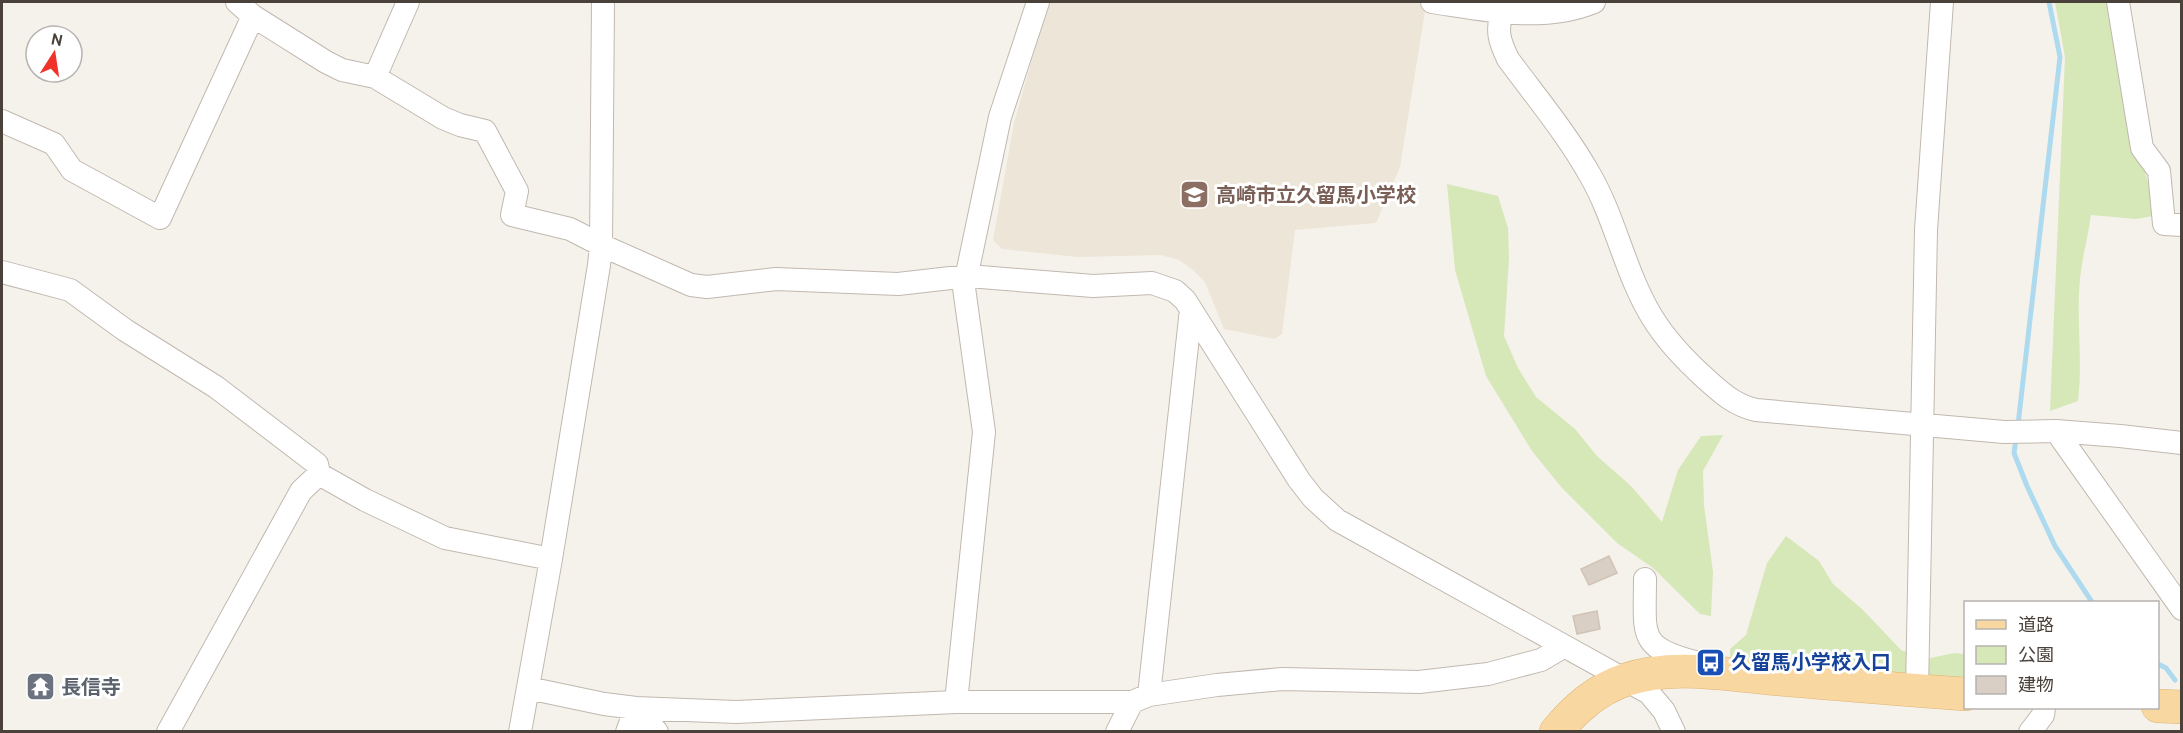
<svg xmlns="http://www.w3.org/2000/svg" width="2183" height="733" font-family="Cabin,'Noto Sans JP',sans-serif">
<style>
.education{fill:#ede5d7}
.green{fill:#d6e7b8}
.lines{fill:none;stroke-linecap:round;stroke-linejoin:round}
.stream{stroke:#addaee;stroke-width:5}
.building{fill:#d9cfc5;stroke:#d1c3b5;stroke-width:1.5}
.minor-casing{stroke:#c1b8af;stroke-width:24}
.primary-casing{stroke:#dfb371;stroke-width:34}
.minor{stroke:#fff;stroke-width:22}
.primary{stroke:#f9d7a1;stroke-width:33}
.labels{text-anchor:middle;stroke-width:6;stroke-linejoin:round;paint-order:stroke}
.education-label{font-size:20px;font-weight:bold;fill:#785e54;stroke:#fff;text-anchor:start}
.transit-label{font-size:20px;font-weight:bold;fill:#164399;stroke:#fff;text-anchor:start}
.worship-label{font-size:20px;font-weight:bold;fill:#5b616d;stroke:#fff;text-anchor:start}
</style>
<rect width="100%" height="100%" fill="#f5f2ec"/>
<path class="education" d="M1048,2H1410L1426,5L1400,167L1376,223L1295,230L1282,334L1275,339L1224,329L1205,282L1192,269L1179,260L1161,255L1078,257L1002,249L993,240L1014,123Z"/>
<path class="green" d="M2055,2H2107L2136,149C2145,171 2153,192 2153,216L2136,219L2091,215C2088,237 2082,258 2080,279C2076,320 2083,361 2078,401L2050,411L2065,57Z
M1447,184L1498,196L1508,228L1509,258L1504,336L1518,368L1536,397L1575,429L1597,456L1631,486L1662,522L1678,470L1701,436L1723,435L1703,471L1704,505L1713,572L1711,616L1700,614L1653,568L1617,543L1562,488L1532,451L1486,376L1455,270Z
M1786,536L1819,561L1833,584L1863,610L1901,650L1926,659L1954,653L1965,654V679L1731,665L1730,649L1746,635L1767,563Z"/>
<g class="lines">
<path class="stream" d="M2018,425L2060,57L2049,2
M2016,438L2014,453L2027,486L2055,546L2092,602
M2158,664L2166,668L2175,680"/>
</g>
<path class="building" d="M1609,556L1617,573L1589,585L1581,569Z
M1597,611L1600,629L1577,634L1573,616Z"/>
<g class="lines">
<defs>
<path id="minor" d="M237,2L253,16
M1432,2C1485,10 1542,23 1594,2
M2118,2L2142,148L2159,171L2164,224L2182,225
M1501,12C1497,33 1499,40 1508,59C1536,97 1567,134 1590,175C1616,220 1625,273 1652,317C1666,340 1686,361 1706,379C1722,393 1734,405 1756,410L2004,432L2056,431L2120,436L2182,443
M375,77L408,2
M2,121L54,144L72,170L160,218L253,16L326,62L342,70L375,77L443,118L460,125L485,131L517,191L512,215L570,229L601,245L691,285L707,287L776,279L898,284L968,276L1093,286L1152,283L1175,291L1185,300L1299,480L1313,498L1337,520L1649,693L1664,711L1674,732
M2,272L70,290L125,330L216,387L317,464L319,474
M2056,431L2182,609
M1645,579C1645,636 1637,648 1699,663L1700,666
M528,688L604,704L636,708L736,712L956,702H1132L1149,695L1217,685L1282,679L1419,682L1488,674L1541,660L1563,647
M1917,691L1926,230L1942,2
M1149,695L1191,309
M956,702L984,432L964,288L1000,117L1038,2
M168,732L301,491L319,474L365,500L445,538L551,559
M520,732L551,559L599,265L601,245L603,2
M627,732L636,708L657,732
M1117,732L1132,702
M2030,732L2043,715L2044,708"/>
<path id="primary" d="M2158,706L2182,707
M1556,732C1575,709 1596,690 1625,680C1673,663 1729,675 1779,679C1841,684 1903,690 1966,694"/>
</defs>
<use href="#minor" class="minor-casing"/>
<use href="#primary" class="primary-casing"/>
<use href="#minor" class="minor"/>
<use href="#primary" class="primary"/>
</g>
<defs>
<symbol id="school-square" viewBox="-11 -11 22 22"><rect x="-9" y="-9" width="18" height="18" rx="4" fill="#8d6e63" stroke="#fff"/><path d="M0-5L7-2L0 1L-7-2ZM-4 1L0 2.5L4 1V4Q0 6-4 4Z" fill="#fff"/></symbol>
<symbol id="bus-square" viewBox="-11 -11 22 22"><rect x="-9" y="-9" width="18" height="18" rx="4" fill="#1a4fb4" stroke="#fff"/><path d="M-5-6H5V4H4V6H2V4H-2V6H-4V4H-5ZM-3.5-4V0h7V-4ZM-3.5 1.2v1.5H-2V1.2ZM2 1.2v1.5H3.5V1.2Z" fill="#fff"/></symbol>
<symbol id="temple-square" viewBox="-11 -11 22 22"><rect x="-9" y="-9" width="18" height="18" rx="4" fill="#6b7280" stroke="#fff"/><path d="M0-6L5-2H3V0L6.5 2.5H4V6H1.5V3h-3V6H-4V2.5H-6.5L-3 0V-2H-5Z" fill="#fff"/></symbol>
</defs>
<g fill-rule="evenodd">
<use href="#school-square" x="1178" y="178" width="33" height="33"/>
<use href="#bus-square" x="1694" y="646" width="33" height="33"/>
<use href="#temple-square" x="24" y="670" width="33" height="33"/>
</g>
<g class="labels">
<g class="education-label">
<text x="1216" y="202">高崎市立久留馬小学校</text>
</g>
<g class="transit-label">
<text x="1731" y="669">久留馬小学校入口</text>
</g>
<g class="worship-label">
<text x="61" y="694">長信寺</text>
</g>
</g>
<rect width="2183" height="733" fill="none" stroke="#4a423a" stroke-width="6"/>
<rect x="1964" y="601" width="195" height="108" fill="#ffffff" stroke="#b7b3b0" stroke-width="1.5"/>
<rect x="1976" y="620" width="30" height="9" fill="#f9d7a1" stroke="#b7b3b0" stroke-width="1.5"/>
<text x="2018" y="631" font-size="18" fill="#4a423a">道路</text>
<rect x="1976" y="646" width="30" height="18" fill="#d6e7b8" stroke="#b7b3b0" stroke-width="1.5"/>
<text x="2018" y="661" font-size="18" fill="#4a423a">公園</text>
<rect x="1976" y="676" width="30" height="18" fill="#d9cfc5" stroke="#b7b3b0" stroke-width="1.5"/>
<text x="2018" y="691" font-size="18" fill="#4a423a">建物</text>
<g transform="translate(54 54) rotate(12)"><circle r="28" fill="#ffffff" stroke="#b7b3b0" stroke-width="1.5"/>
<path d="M0-4.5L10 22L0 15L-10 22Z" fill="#ef3329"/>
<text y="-9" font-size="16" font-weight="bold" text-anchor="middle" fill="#4a423a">N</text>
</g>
</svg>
